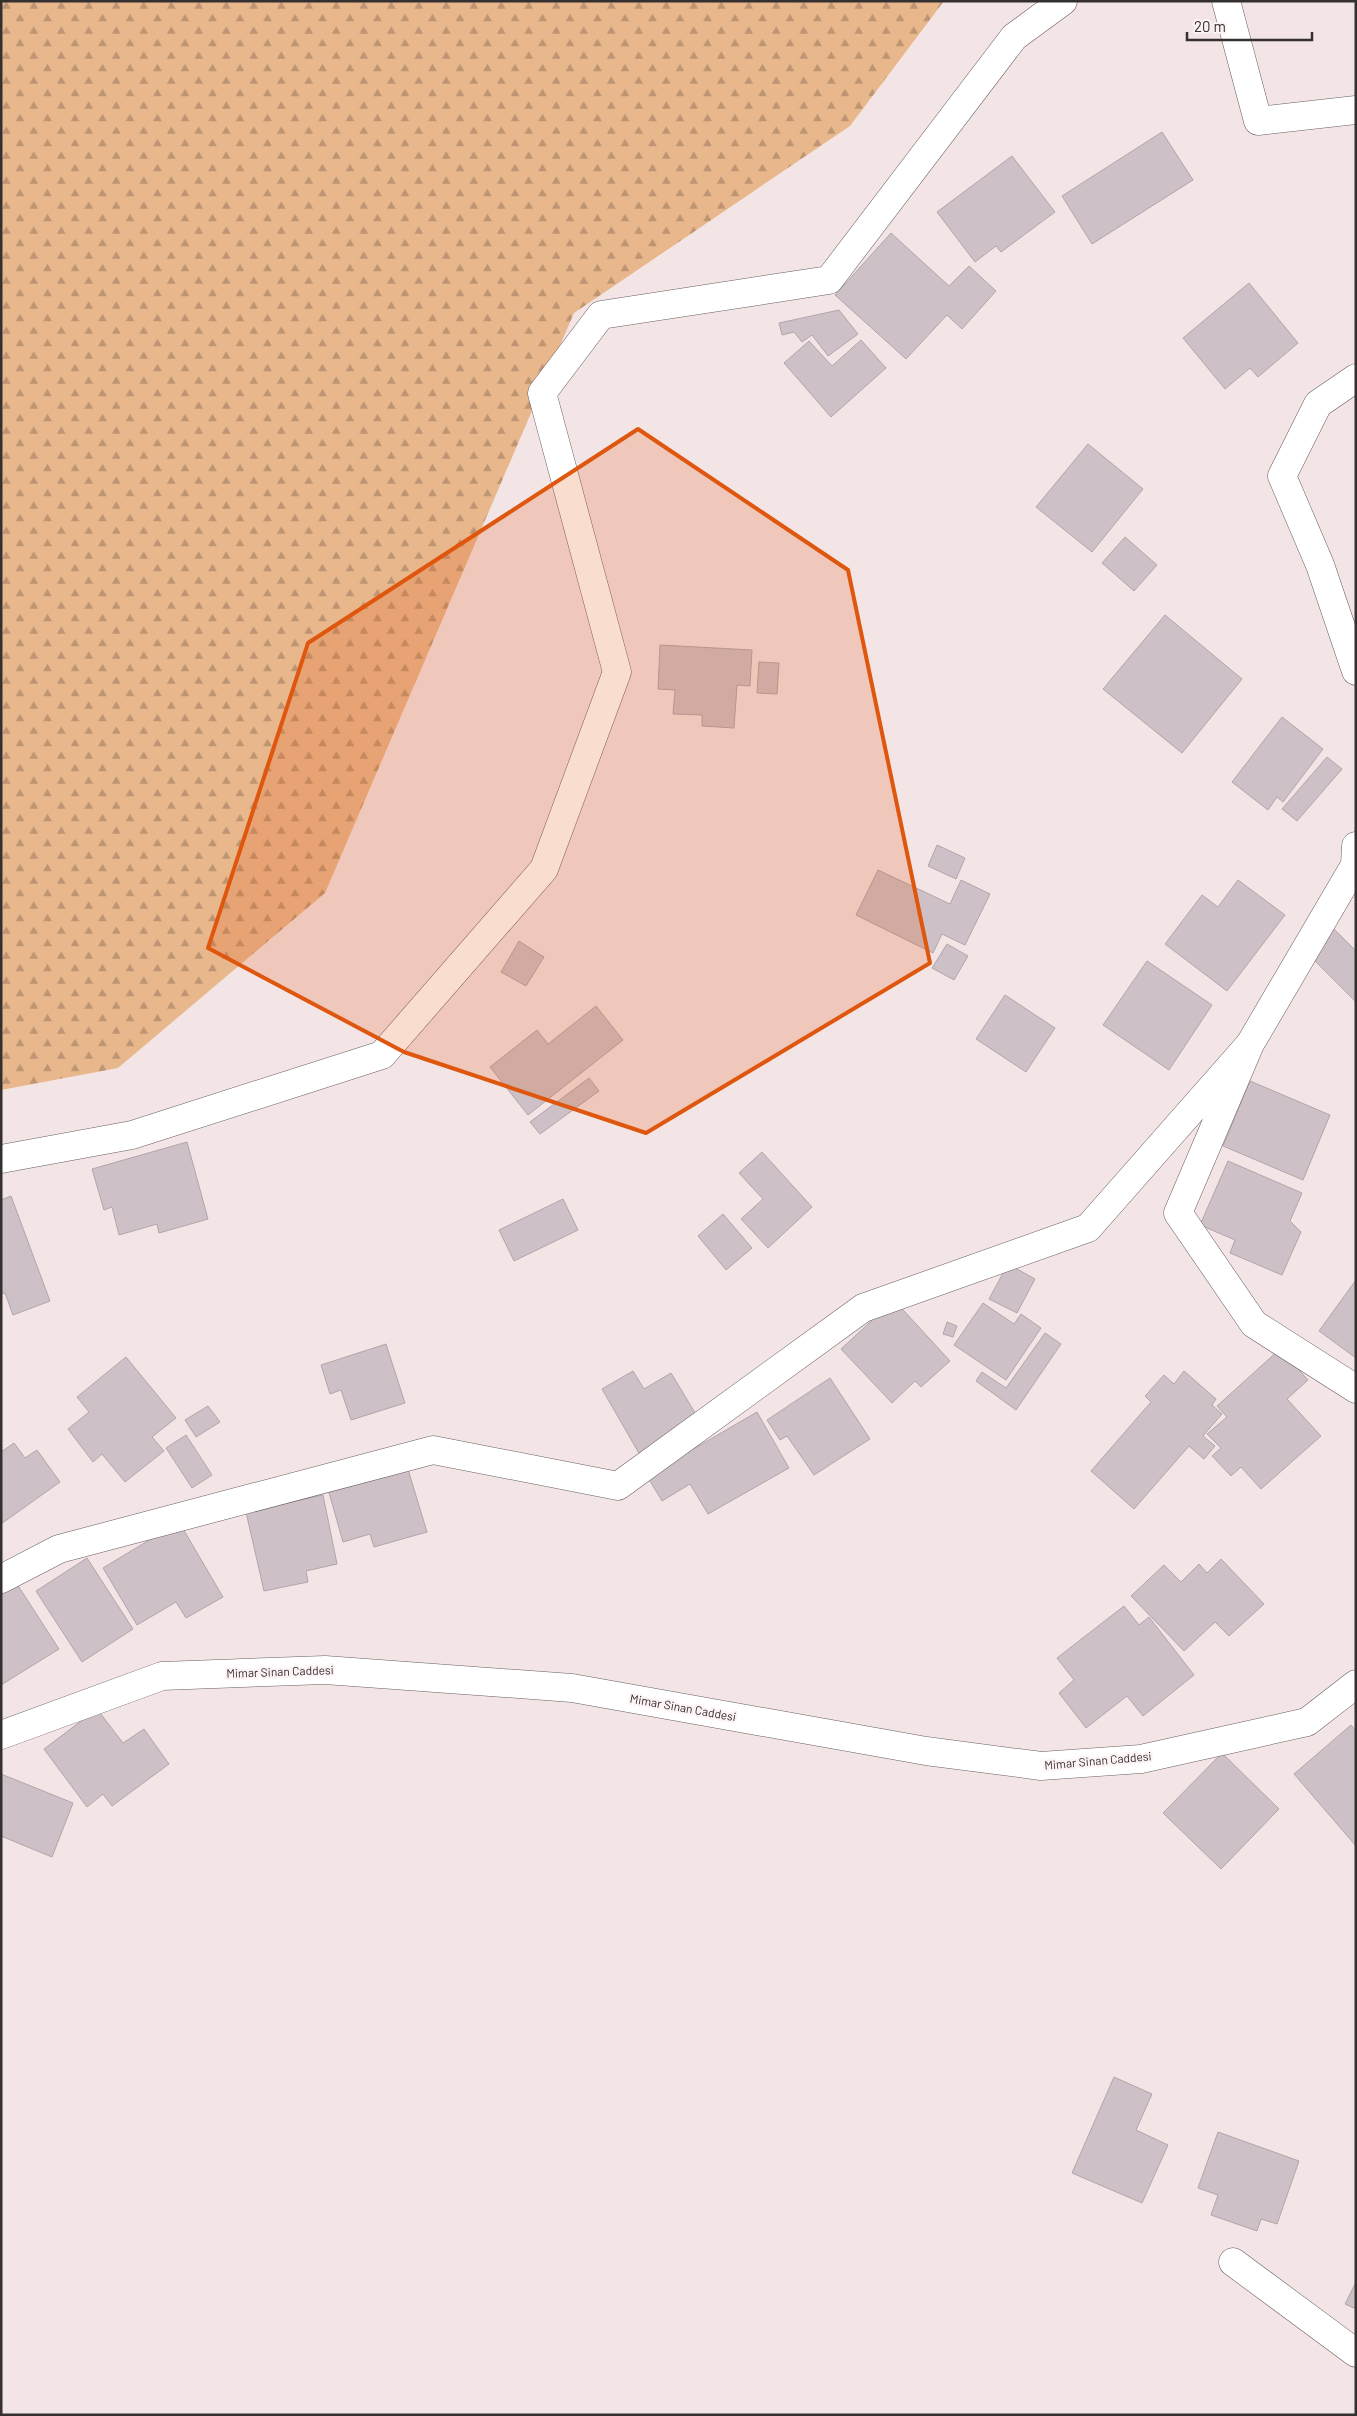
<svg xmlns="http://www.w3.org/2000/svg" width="1357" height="2416" font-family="Barlow,sans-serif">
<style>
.forest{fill:url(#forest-firs)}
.building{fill:#cdc1c7;stroke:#b1a5ab}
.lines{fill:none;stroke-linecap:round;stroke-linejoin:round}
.street-casing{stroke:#695e5f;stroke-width:29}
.secondary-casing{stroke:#695e5f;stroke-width:29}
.street{stroke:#fff;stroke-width:28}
.secondary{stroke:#fff;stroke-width:28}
.marked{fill:#df570e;fill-opacity:0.2;stroke:#df570e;stroke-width:4;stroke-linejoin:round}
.labels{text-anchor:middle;stroke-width:4.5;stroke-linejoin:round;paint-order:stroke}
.street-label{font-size:12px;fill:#353030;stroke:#fef3f4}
</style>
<defs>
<pattern id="forest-firs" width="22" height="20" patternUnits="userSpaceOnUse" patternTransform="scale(1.25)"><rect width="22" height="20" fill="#e9b78c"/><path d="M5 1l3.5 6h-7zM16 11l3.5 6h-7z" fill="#be9573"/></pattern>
</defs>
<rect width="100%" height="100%" fill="#f3e5e6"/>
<path class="forest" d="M1,1H944L850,126L574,313L325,893L118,1068L1,1090Z"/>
<path class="building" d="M1162,132L1193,180L1092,244L1062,196Z
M1012,156L1055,212L1001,252L996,246L975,262L937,212Z
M891,233L949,286L969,266L996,291L962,329L947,315L906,359L835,295Z
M1249,283L1298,343L1258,377L1250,368L1225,389L1183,338Z
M839,310L858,334L828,356L812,335L802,342L794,332L782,335L779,323Z
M861,340L886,368L831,417L784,363L809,341L832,366Z
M1088,444L1143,489L1092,552L1036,507Z
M1125,537L1157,565L1134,591L1102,563Z
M1165,615L1242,679L1182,753L1103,689Z
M660,645L752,650L750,686L737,685L734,728L702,726V715L673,714L675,690L658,689Z
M759,662L779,663L777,694L757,693Z
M1282,717L1323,749L1283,802L1277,797L1268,810L1232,782Z
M1327,757L1342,769L1297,821L1282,809Z
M937,845L965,858L956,879L928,866Z
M878,870L950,904L961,880L990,894L965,945L942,934L933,953L856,915Z
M1238,880L1285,915L1227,991L1165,944L1202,895L1218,907Z
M1334,929L1356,951V1002L1308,954Z
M519,941L544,957L526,986L501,972Z
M947,944L968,956L954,980L932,968Z
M1147,961L1212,1005L1169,1070L1103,1025Z
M1005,995L1055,1028L1026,1072L976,1039Z
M596,1006L623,1040L528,1115L490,1067L537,1030L548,1044Z
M589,1078L599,1091L540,1134L530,1122Z
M1250,1081L1330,1115L1303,1180L1223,1146Z
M187,1142L208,1219L159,1233L157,1224L119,1235L112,1207L104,1210L92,1169Z
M762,1152L812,1207L768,1248L741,1219L763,1199L739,1173Z
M1228,1161L1302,1193L1290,1221L1301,1232L1282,1275L1230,1253L1235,1240L1200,1225Z
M11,1196L50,1301L13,1315L5,1293L1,1294V1200Z
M563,1199L578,1230L514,1261L499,1230Z
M723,1214L752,1248L726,1270L698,1236Z
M1008,1264L1035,1279L1017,1313L989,1299Z
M1356,1280V1358L1319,1331Z
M894,1300L950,1361L921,1387L915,1381L892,1403L841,1349Z
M983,1303L1014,1324L1021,1314L1041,1328L1006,1380L954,1345Z
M947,1322L957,1326L953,1337L943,1334Z
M1045,1333L1061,1344L1016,1410L976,1381L982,1372L1006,1388Z
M386,1344L405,1403L351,1420L341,1390L330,1394L321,1365Z
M1280,1349L1308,1380L1287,1399L1321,1436L1261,1489L1241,1467L1231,1476L1212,1456L1221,1448L1207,1434L1227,1417L1217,1406Z
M126,1357L176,1418L152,1437L164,1451L125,1482L102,1454L93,1462L68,1429L89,1412L77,1397Z
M633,1371L644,1389L671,1373L700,1421L640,1455L602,1389Z
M1184,1371L1216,1399L1212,1405L1222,1414L1203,1436L1215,1446L1204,1459L1189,1446L1134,1509L1091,1471L1151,1402L1145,1396L1164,1375L1174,1384Z
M830,1378L870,1439L814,1475L787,1436L780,1440L767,1420Z
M208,1406L220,1422L196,1437L185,1420Z
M757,1412L789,1468L708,1514L690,1484L662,1501L647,1476Z
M186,1435L212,1475L192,1488L166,1448Z
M14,1443L25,1458L37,1450L60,1482L1,1524V1452Z
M407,1466L427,1532L374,1547L370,1534L343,1542L328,1489Z
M323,1495L337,1564L306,1571L308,1582L264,1591L246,1512Z
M179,1522L223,1597L186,1618L176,1602L137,1625L103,1568Z
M87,1558L133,1629L82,1662L36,1591Z
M1221,1559L1264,1604L1229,1636L1215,1622L1184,1651L1131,1596L1164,1565L1181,1582L1199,1564L1207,1573Z
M17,1584L59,1649L1,1685V1594Z
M1124,1606L1139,1625L1149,1617L1194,1675L1143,1716L1127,1696L1086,1728L1059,1693L1074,1680L1057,1658Z
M97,1709L123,1743L144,1729L169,1764L112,1806L103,1794L87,1807L44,1749Z
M1351,1725L1356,1731V1846L1294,1774Z
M1222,1753L1279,1809L1221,1869L1163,1813Z
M1,1774L73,1803L52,1857L1,1836Z
M1114,2077L1152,2094L1136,2130L1168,2145L1142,2203L1072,2173Z
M1218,2132L1299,2161L1277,2224L1261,2219L1257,2231L1211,2215L1218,2195L1198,2188Z
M1356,2282V2309L1345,2304Z"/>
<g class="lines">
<defs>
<path id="street" d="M1226,1L1258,121L1356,110
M1356,378L1318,404L1282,476L1320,565L1356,671
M1356,846L1355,865L1250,1044L1178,1213L1254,1324L1356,1389
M1,1159L132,1135L382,1055L544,869L617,672L542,393L601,315L829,280L1014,37L1063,1
M1,1579L59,1549L433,1450L618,1486L863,1308L1088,1228L1250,1044
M1233,2262L1356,2353"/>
<path id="secondary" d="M1,1735L162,1676L325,1670L572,1688L926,1751L1041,1766L1141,1759L1307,1722L1356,1684"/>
</defs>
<use href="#street" class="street-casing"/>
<use href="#secondary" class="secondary-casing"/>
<use href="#street" class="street"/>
<use href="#secondary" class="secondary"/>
</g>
<path class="marked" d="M638,429L848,570L930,963L646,1133L404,1052L208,948L308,643Z"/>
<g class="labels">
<g class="street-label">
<text transform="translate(280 1672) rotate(-2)" y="4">Mimar Sinan Caddesi</text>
<text transform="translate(683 1708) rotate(10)" y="4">Mimar Sinan Caddesi</text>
<text transform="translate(1098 1761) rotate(-5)" y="4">Mimar Sinan Caddesi</text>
</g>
</g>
<rect width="1357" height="2416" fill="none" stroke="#353030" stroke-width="5"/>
<path d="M1187 32v8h125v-8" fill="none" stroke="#353030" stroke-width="2.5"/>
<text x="1194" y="32" font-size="15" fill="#353030" stroke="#fef3f4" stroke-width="4" paint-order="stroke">20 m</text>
</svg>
